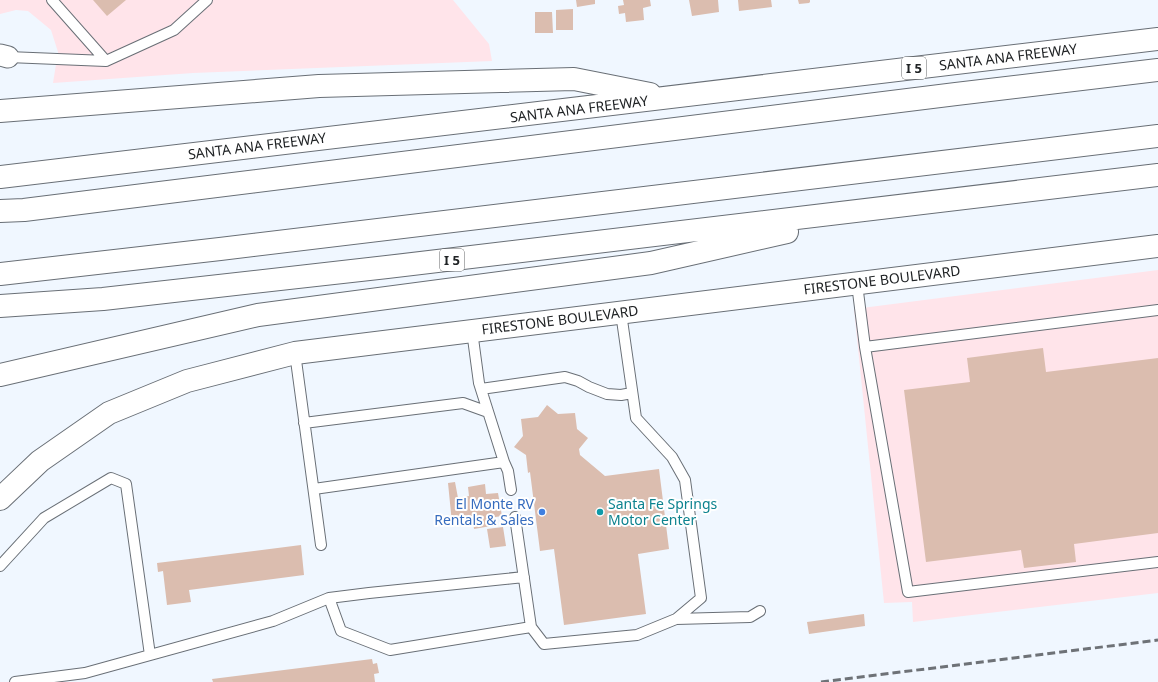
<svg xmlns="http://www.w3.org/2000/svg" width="1158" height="682" font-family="'Noto Sans',sans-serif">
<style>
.commercial{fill:#ffe4ea}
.building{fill:#dbbdaf}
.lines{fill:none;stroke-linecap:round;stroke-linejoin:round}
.service-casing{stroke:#696f76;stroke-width:12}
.minor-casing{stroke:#696f76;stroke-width:23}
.tertiary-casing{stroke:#696f76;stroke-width:24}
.motorway-casing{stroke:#696f76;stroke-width:24}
.service{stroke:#fff;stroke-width:10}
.minor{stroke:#fff;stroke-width:21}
.tertiary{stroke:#fff;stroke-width:22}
.motorway{stroke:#fff;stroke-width:22}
.rail{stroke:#6e7277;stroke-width:3;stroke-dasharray:8 4;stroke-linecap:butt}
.shop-dot{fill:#3f7fe0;stroke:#fff;stroke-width:1.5}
.culture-dot{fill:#0f9aa8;stroke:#fff;stroke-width:1.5}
.labels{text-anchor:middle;stroke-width:4;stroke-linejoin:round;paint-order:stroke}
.shield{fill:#fff;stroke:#636566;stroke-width:1}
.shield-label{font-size:13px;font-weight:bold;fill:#202325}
.street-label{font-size:14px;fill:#202325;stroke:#fff}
.shop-label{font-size:14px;fill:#366cbe;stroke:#fff;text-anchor:end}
.culture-label{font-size:14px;fill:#0d838f;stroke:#fff;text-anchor:start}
</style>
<rect width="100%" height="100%" fill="#f0f7ff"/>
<path class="commercial" d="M0,0H453L489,44L492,61L193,73L53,83L58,52L51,30L28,11L16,10L0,14Z
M1158,270V593L913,622L912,602L884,603L854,309Z"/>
<path class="building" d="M93,0H126L107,16Z
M576,0H595V4L577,7Z
M623,0H650L651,6L643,8L644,20L626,22L625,13L619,14L618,6L624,5Z
M689,0H718L719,12L692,16Z
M738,0H771L772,7L739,11Z
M798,0H810V2L809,3L799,4Z
M573,9V30H556V10Z
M535,12H552L553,33H535Z
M1043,348L1046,372L1158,358V533L1074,544L1076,562L1024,568L1021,550L926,562L904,390L970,382L967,358Z
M547,405L558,414L575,413L577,429L588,438L579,449L580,455L605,476L659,469L669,549L638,554L646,614L564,625L554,549L540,551L530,472L528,473L526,455L514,447L523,436L521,419L538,417Z
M455,482L458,498L469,496L468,487L485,484L486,494L498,493L502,516L489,518L491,526L474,529L473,520L452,523L448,483Z
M503,527L506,546L490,548L487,529Z
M301,545L304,575L189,590L191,602L167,605L163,571L158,572L157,563Z
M864,614L865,626L809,634L807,622Z
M372,659L373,664L377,663L379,673L374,674L375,682H213L212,679Z"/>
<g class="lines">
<defs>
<path id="service" d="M52,0L106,61
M8,57L106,61L174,30L207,0
M857,284L865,347L1158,310
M472,331L479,383L504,462L508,471L511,490
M865,347L908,592L1158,562
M295,353L321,545
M481,389L565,377L578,381L589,387L607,394L621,395L632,393
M304,423L463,403L488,412
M314,489L504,462
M515,517L531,627L544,644L637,635L676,619L701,598L685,480L672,457L636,418L621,313
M0,566L44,518L111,478L126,484L150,655
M329,598L341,631L390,650L531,627
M676,619L750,617L760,611
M15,682L85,673L273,621L329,598L369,593L524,577"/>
<path id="minor" d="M0,55L8,57"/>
<path id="tertiary" d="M0,499L40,461L109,413L187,381L295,353L1158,246"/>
<path id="motorway" d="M0,111L319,86L574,79L650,94
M0,177L1158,39
M0,211L24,210L160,193L956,94L1158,70
M0,274L220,249L1158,136
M0,306L103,299L387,267L1158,175
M0,375L258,315L651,263L787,232"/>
</defs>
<use href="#service" class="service-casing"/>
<use href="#minor" class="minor-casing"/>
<use href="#tertiary" class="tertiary-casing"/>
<use href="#motorway" class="motorway-casing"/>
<use href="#service" class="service"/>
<use href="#minor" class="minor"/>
<use href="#tertiary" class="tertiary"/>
<use href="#motorway" class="motorway"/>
<path class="rail" d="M821,682L1158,640"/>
</g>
<circle class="shop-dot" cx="542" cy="512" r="4"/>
<circle class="culture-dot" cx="600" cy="512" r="4"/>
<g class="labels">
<g class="shield">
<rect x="902" y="57" width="24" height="22" rx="3"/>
<rect x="440" y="249" width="24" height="22" rx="3"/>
</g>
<g class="shield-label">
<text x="914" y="73">I 5</text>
<text x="452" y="265">I 5</text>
</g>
<g class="street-label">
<text transform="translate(1008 57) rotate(-7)" y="5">SANTA ANA FREEWAY</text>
<text transform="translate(579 109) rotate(-7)" y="5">SANTA ANA FREEWAY</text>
<text transform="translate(257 146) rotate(-7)" y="5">SANTA ANA FREEWAY</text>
<text transform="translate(882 280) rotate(-7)" y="5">FIRESTONE BOULEVARD</text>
<text transform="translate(560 320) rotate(-7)" y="5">FIRESTONE BOULEVARD</text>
</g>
<g class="shop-label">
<text x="534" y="509">El Monte RV<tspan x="534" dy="16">Rentals &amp; Sales</tspan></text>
</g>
<g class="culture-label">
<text x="608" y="509">Santa Fe Springs<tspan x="608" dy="16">Motor Center</tspan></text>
</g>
</g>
</svg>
